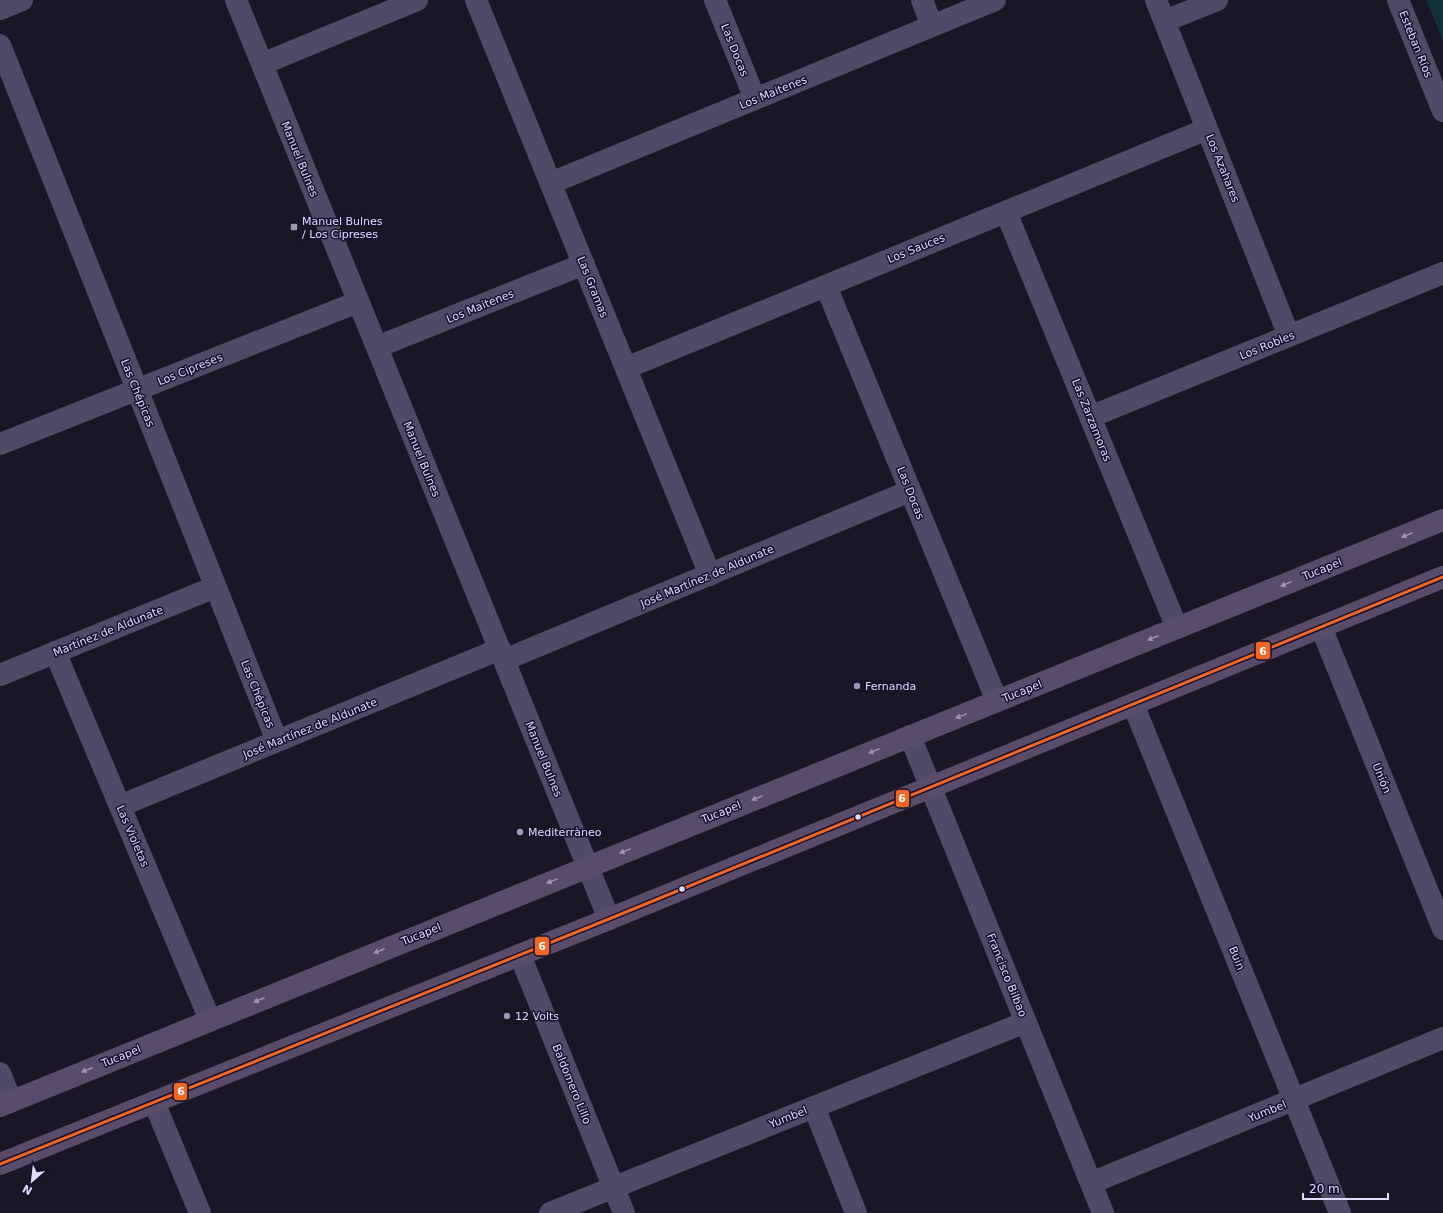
<svg xmlns="http://www.w3.org/2000/svg" width="1443" height="1213" font-family="'DejaVu Sans',sans-serif">
<style>
.green{fill:#133134}
.lines{fill:none;stroke-linecap:round;stroke-linejoin:round}
.minor{stroke:#4f4b67;stroke-width:22}
.major{stroke:#594c6b;stroke-width:22}
.bus-1-casing{stroke:#17102c;stroke-width:6}
.bus-1{stroke:#f26522;stroke-width:3}
.oneway{fill:#9e93b5}
.poi-dot{fill:#9c95b3;stroke:#17102c;stroke-width:1.5}
.bus-dot{fill:#e2daff;stroke:#17102c;stroke-width:1.5}
.labels{text-anchor:middle;stroke-width:3;stroke-linejoin:round;paint-order:stroke}
.street-label{font-size:11px;fill:#e2daff;stroke:#17102c}
.poi-label{font-size:11px;fill:#e2daff;stroke:#17102c;text-anchor:start}
.line-badge{stroke:#17102c;stroke-width:1.5}
.badge-label{font-size:11px;text-anchor:middle;font-weight:bold;fill:#fff}
</style>
<rect width="100%" height="100%" fill="#1a1626"/>
<path class="green" d="M1426,0H1443V41Z"/>
<g class="lines">
<path class="minor" d="M236,0L609,919
M476,0L710,575
M715,0L755,99
M922,0L932,26
M1156,0L1289,336
M1398,0L1443,111
M0,9L22,0
M1165,21L1217,0
M0,45L277,741
M262,64L417,0
M551,183L995,0
M1006,212L1177,628
M826,286L997,701
M377,347L584,264
M626,368L1207,129
M1090,417L1443,273
M0,444L358,302
M1321,627L1443,929
M55,652L210,1020
M504,660L910,491
M0,675L215,587
M1133,704L1340,1213
M910,736L1103,1213
M120,806L500,649
M520,955L624,1213
M0,1073L11,1101
M154,1102L200,1213
M814,1107L856,1213
M1091,1183L1443,1038
M550,1213L1026,1022"/>
<path class="major" d="M0,1106L1443,520
M0,1164L609,919L1443,577"/>
<defs>
<path id="bus-1" d="M0,1164L609,919L1443,577"/>
</defs>
<use href="#bus-1" class="bus-1-casing"/>
<use href="#bus-1" class="bus-1"/>
</g>
<defs><path id="oneway-solid" d="M-6-.8H1V-3.2L6.5 0L1 3.2V.8H-6Z"/></defs>
<g class="oneway">
<use href="#oneway-solid" transform="translate(1407 535) rotate(158)"/>
<use href="#oneway-solid" transform="translate(1286 584) rotate(158)"/>
<use href="#oneway-solid" transform="translate(1153 638) rotate(158)"/>
<use href="#oneway-solid" transform="translate(961 716) rotate(158)"/>
<use href="#oneway-solid" transform="translate(874 751) rotate(158)"/>
<use href="#oneway-solid" transform="translate(757 798) rotate(158)"/>
<use href="#oneway-solid" transform="translate(625 851) rotate(158)"/>
<use href="#oneway-solid" transform="translate(552 881) rotate(158)"/>
<use href="#oneway-solid" transform="translate(379 951) rotate(158)"/>
<use href="#oneway-solid" transform="translate(259 1000) rotate(158)"/>
<use href="#oneway-solid" transform="translate(87 1070) rotate(158)"/>
</g>
<g class="poi-dot">
<rect x="290" y="223" width="8" height="8" rx="2"/>
<circle cx="857" cy="686" r="4"/>
<circle cx="520" cy="832" r="4"/>
<circle cx="507" cy="1016" r="4"/>
</g>
<g class="bus-dot">
<circle cx="858" cy="817" r="3.5"/>
<circle cx="682" cy="889" r="3.5"/>
</g>
<g class="labels">
<g class="street-label">
<text transform="translate(1416 44) rotate(68)" y="4">Esteban Ríos</text>
<text transform="translate(735 50) rotate(68)" y="4">Las Docas</text>
<text transform="translate(773 92) rotate(-22)" y="4">Los Maitenes</text>
<text transform="translate(300 159) rotate(68)" y="4">Manuel Bulnes</text>
<text transform="translate(1223 168) rotate(68)" y="4">Los Azahares</text>
<text transform="translate(916 248) rotate(-22)" y="4">Los Sauces</text>
<text transform="translate(593 287) rotate(68)" y="4">Las Gramas</text>
<text transform="translate(480 306) rotate(-22)" y="4">Los Maitenes</text>
<text transform="translate(1267 345) rotate(-22)" y="4">Los Robles</text>
<text transform="translate(190 369) rotate(-22)" y="4">Los Cipreses</text>
<text transform="translate(138 393) rotate(68)" y="4">Las Chépicas</text>
<text transform="translate(1092 420) rotate(68)" y="4">Las Zarzamoras</text>
<text transform="translate(422 459) rotate(68)" y="4">Manuel Bulnes</text>
<text transform="translate(911 493) rotate(68)" y="4">Las Docas</text>
<text transform="translate(1322 569) rotate(-22)" y="4">Tucapel</text>
<text transform="translate(707 576) rotate(-23)" y="4">José Martínez de Aldunate</text>
<text transform="translate(108 631) rotate(-22)" y="4">Martínez de Aldunate</text>
<text transform="translate(1022 691) rotate(-22)" y="4">Tucapel</text>
<text transform="translate(258 694) rotate(68)" y="4">Las Chépicas</text>
<text transform="translate(310 728) rotate(-22)" y="4">José Martínez de Aldunate</text>
<text transform="translate(544 759) rotate(68)" y="4">Manuel Bulnes</text>
<text transform="translate(1382 778) rotate(68)" y="4">Unión</text>
<text transform="translate(721 812) rotate(-22)" y="4">Tucapel</text>
<text transform="translate(133 836) rotate(67)" y="4">Las Violetas</text>
<text transform="translate(421 934) rotate(-22)" y="4">Tucapel</text>
<text transform="translate(1237 958) rotate(68)" y="4">Buin</text>
<text transform="translate(1007 975) rotate(68)" y="4">Francisco Bilbao</text>
<text transform="translate(121 1056) rotate(-22)" y="4">Tucapel</text>
<text transform="translate(572 1084) rotate(68)" y="4">Baldomero Lillo</text>
<text transform="translate(1267 1111) rotate(-22)" y="4">Yumbel</text>
<text transform="translate(788 1117) rotate(-22)" y="4">Yumbel</text>
</g>
<g class="poi-label">
<text x="302" y="225">Manuel Bulnes<tspan x="302" dy="13">/ Los Cipreses</tspan></text>
<text x="865" y="690">Fernanda</text>
<text x="528" y="836">Mediterràneo</text>
<text x="515" y="1020">12 Volts</text>
</g>
</g>
<g class="line-badge">
<rect x="1255" y="641" width="16" height="19" rx="4" fill="#f26522"/>
<rect x="895" y="789" width="15" height="19" rx="4" fill="#f26522"/>
<rect x="534" y="936" width="16" height="20" rx="4" fill="#f26522"/>
<rect x="173" y="1082" width="15" height="19" rx="4" fill="#f26522"/>
</g>
<g class="badge-label">
<text x="1263" y="655">6</text>
<text x="902" y="802">6</text>
<text x="542" y="950">6</text>
<text x="181" y="1095">6</text>
</g>
<g transform="translate(32 1181) rotate(208)" stroke="#17102c" stroke-width="3" paint-order="stroke">
<path d="M0-3L7 15L0 10L-7 15Z" fill="#e2daff"/>
<text y="-6" font-size="11" font-weight="bold" text-anchor="middle" fill="#e2daff">N</text>
</g>
<path d="M1303 1193v6h85v-6" fill="none" stroke="#e2daff" stroke-width="2"/>
<text x="1309" y="1193" font-size="12" fill="#e2daff" stroke="#17102c" stroke-width="3" paint-order="stroke">20 m</text>
</svg>
